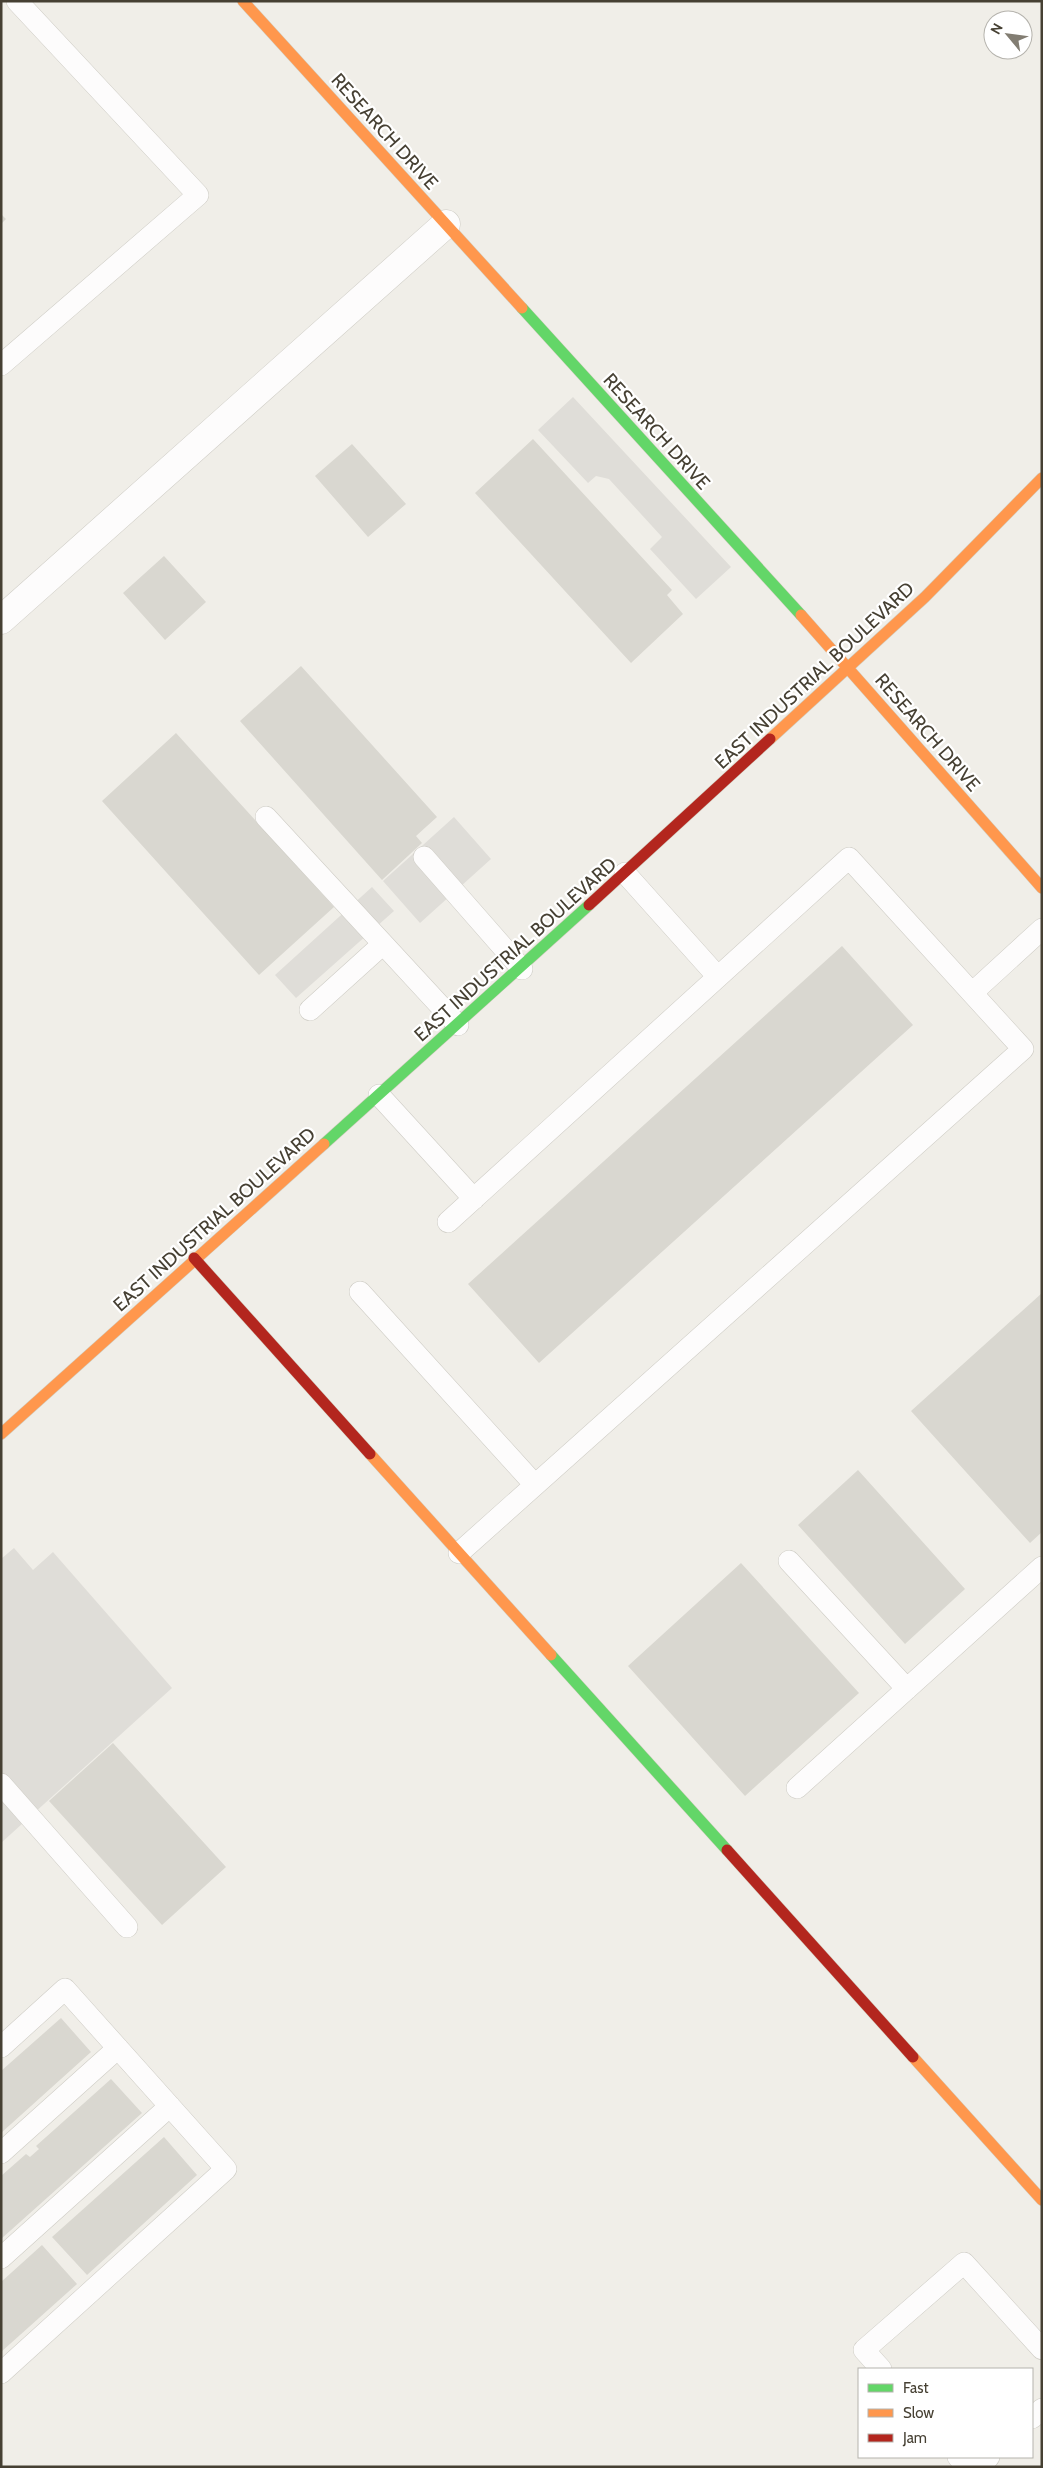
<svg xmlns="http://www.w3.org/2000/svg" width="1043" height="2468" font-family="Cabin,sans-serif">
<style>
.parking{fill:#dfddd8}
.building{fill:#d9d7d0}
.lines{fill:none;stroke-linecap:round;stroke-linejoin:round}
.lane-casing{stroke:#ceccc5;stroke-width:22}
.street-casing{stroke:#ceccc5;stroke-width:29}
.fast-casing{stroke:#d0ccbe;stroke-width:12}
.slow-casing{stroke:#d0ccbe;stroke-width:12}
.jam-casing{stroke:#d0ccbe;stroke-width:12}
.lane{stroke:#fdfcfc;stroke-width:21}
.street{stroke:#fdfcfc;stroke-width:28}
.fast{stroke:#63d668;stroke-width:11}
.slow{stroke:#ff974d;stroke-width:11}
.jam{stroke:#b3261e;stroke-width:11}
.labels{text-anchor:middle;stroke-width:4.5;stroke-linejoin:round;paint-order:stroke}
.street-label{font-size:19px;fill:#464033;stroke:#fff}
</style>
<rect width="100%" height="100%" fill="#f0eee8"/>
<path class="parking" d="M573,397L731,567L696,599L650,549L662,537L609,479L596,476L588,483L538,430Z
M454,817L491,859L420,923L383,881Z
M372,887L394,911L296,998L275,975Z
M14,1548L33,1570L53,1552L172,1688L1,1843V1559Z"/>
<path class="building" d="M1,214L6,219L1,224Z
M533,439L672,590L667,595L683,614L631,663L475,493Z
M352,444L406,504L368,537L315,476Z
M164,556L206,602L165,640L123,593Z
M301,666L437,817L416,836L422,843L382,880L240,721Z
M176,733L334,907L259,975L102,801Z
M842,946L913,1025L539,1363L468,1284Z
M1042,1293V1532L1030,1543L911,1411Z
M858,1470L965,1589L905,1644L798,1525Z
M741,1563L859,1693L745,1796L628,1666Z
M113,1743L226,1867L162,1925L49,1801Z
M61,2018L91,2052L1,2133V2071Z
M111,2079L142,2113L1,2239V2176L26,2154L30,2157L39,2149L36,2146Z
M164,2137L197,2175L87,2275L52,2237Z
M42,2245L77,2284L1,2352V2282Z"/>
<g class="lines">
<defs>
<path id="lane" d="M1,365L198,195L17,1
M266,817L458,1025
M424,857L522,969
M625,873L718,977
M972,993L1042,929
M310,1010L383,944
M379,1095L474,1199
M448,1222L849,858L1023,1049L459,1553
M360,1292L535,1485
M789,1561L907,1689
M1,1784L127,1927
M797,1788L1042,1567
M1,2047L65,1989L226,2169L1,2373
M1,2153L118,2048
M1,2258L170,2106
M881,2369L864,2350L964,2263L1042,2349
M1032,2418L1042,2409
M958,2457L967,2467
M978,2467L989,2457"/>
<path id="street" d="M1,620L446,224"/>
<path id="fast" d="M522,308L801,615
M324,1144L589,905
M551,1655L727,1850"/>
<path id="slow" d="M243,1L522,308
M801,615L1042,888
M770,739L925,597L1042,478
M1,1434L324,1144
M370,1454L551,1655
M913,2057L1042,2200"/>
<path id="jam" d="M589,905L770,739
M194,1258L370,1454
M727,1850L913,2057"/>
</defs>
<use href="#lane" class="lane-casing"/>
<use href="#street" class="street-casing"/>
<use href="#fast" class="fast-casing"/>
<use href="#slow" class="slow-casing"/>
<use href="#jam" class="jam-casing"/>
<use href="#lane" class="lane"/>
<use href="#street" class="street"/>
<use href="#fast" class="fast"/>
<use href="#slow" class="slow"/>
<use href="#jam" class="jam"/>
</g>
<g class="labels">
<g class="street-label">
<text transform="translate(385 131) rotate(48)" y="7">RESEARCH DRIVE</text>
<text transform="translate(657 431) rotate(48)" y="7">RESEARCH DRIVE</text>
<text transform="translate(814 675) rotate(-43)" y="7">EAST INDUSTRIAL BOULEVARD</text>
<text transform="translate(928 732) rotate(49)" y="7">RESEARCH DRIVE</text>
<text transform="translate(515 949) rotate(-42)" y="7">EAST INDUSTRIAL BOULEVARD</text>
<text transform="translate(214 1219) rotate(-42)" y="7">EAST INDUSTRIAL BOULEVARD</text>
</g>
</g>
<rect width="1043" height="2468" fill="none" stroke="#464033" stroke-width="5"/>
<rect x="858" y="2368" width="175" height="90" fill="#ffffff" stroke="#b5b3ad"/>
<rect x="868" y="2384" width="25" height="8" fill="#63d668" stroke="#b5b3ad"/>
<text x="903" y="2393" font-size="15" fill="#464033">Fast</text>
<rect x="868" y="2409" width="25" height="8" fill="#ff974d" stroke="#b5b3ad"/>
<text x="903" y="2418" font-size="15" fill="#464033">Slow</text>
<rect x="868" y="2434" width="25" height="8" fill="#b3261e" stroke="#b5b3ad"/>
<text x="903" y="2443" font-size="15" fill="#464033">Jam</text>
<g transform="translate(1008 35) rotate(299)"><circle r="24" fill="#ffffff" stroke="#b5b3ad"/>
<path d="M0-4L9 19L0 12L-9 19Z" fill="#827d72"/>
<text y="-8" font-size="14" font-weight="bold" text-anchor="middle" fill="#464033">N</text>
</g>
</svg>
